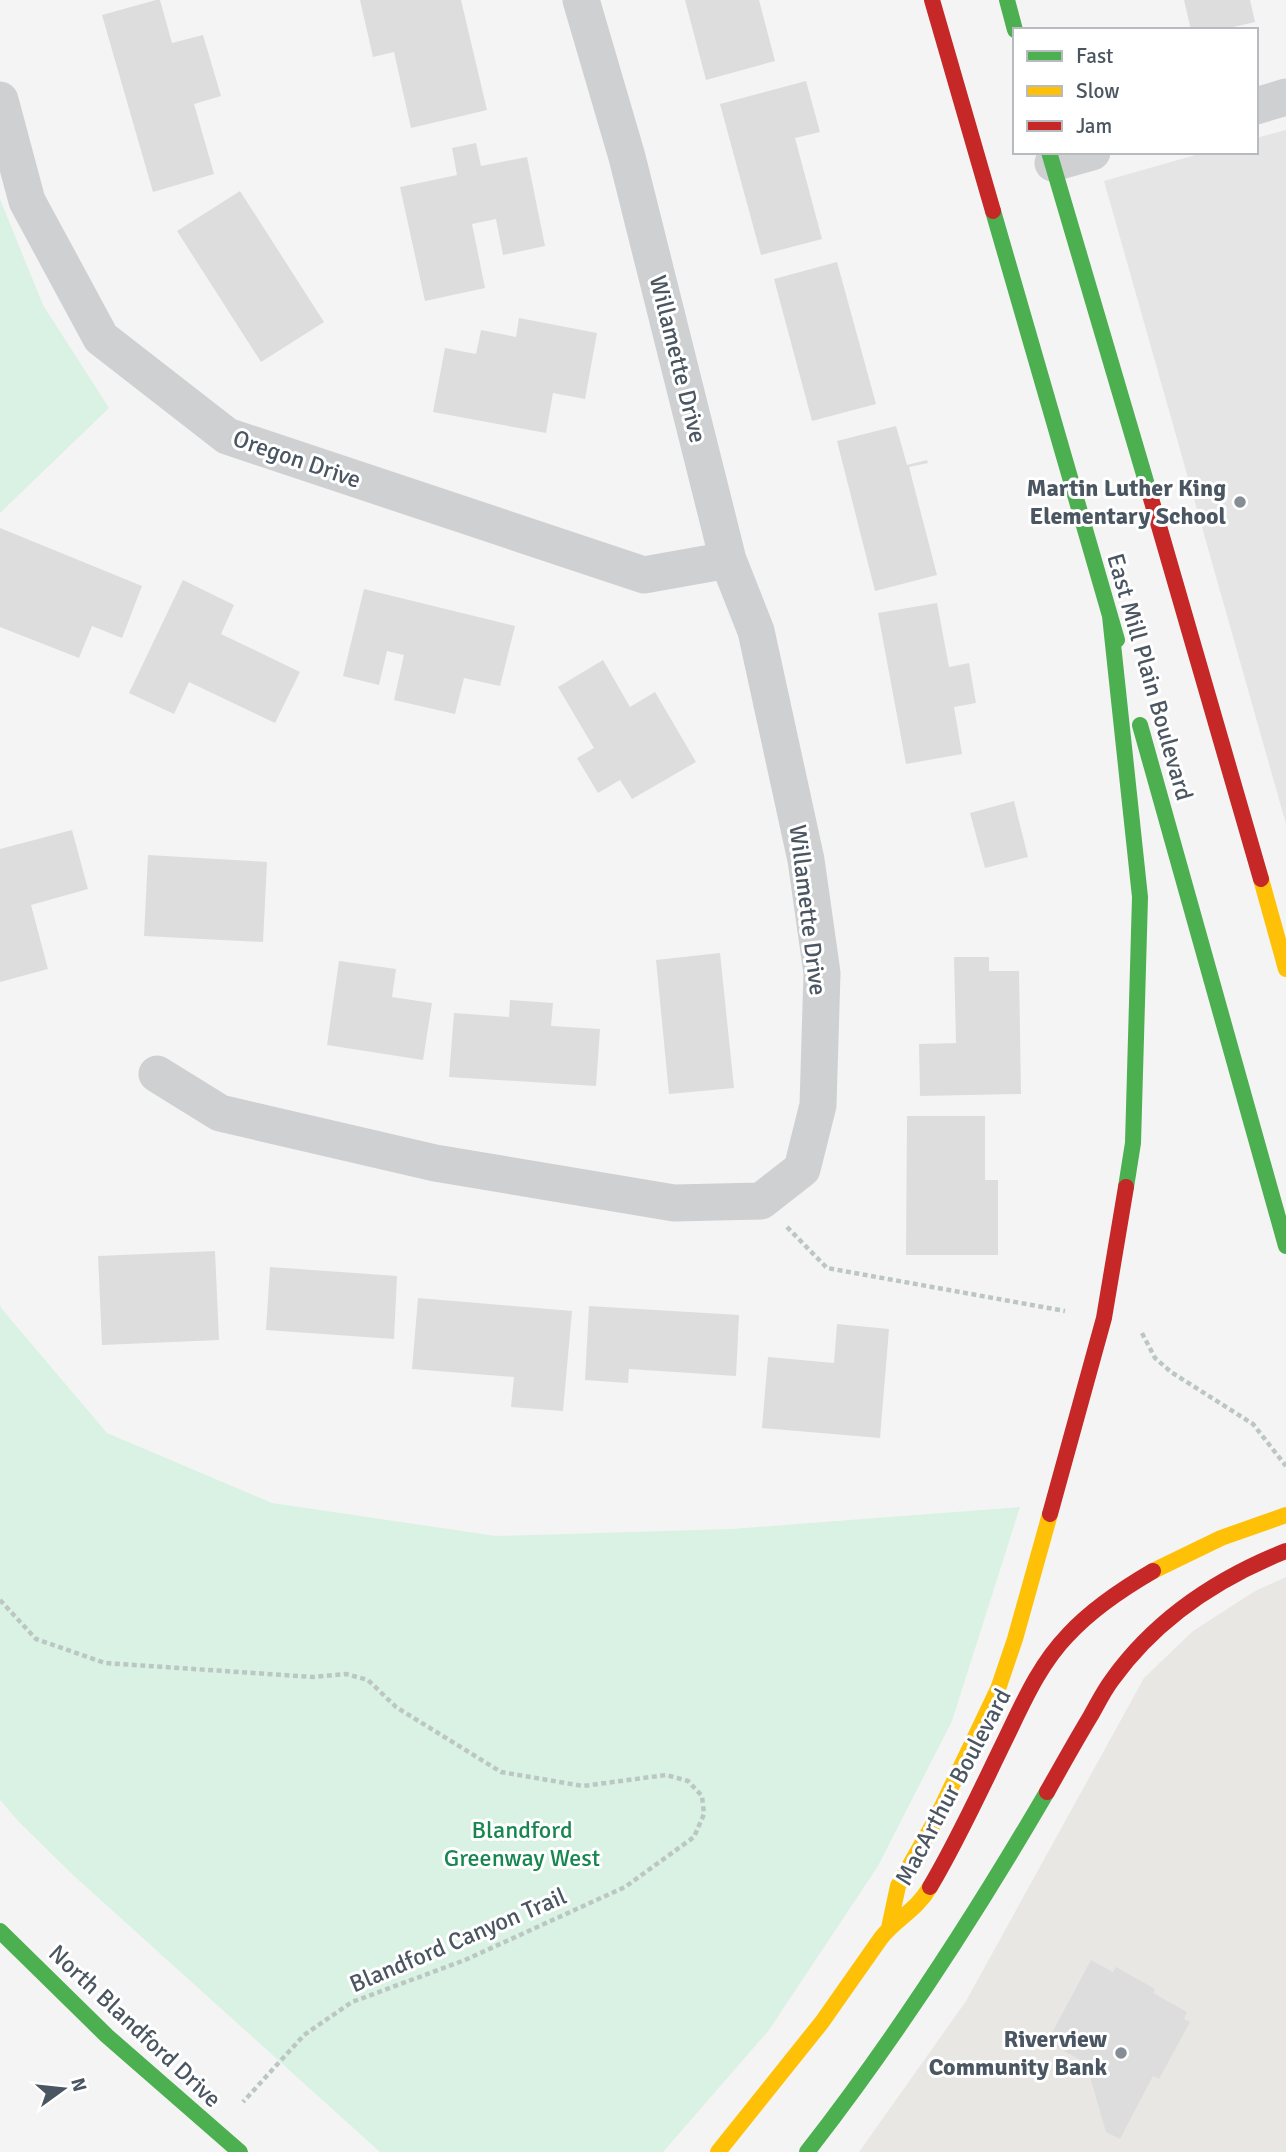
<svg xmlns="http://www.w3.org/2000/svg" width="1286" height="2152" font-family="Signika,sans-serif">
<style>
.commercial{fill:#e8e7e3}
.education{fill:#e6e5e6}
.green{fill:#d9f2e3}
.building{fill:#ddddde}
.lines{fill:none;stroke-linecap:round;stroke-linejoin:round}
.path{stroke:#bcc7c4;stroke-width:4.5;stroke-dasharray:5 3.5;stroke-linecap:butt}
.street{stroke:#ced0d2;stroke-width:37}
.fast{stroke:#4caf50;stroke-width:16}
.slow{stroke:#ffc107;stroke-width:16}
.jam{stroke:#c62828;stroke-width:16}
.poi-dot{fill:#868d94;stroke:#fff;stroke-width:2.5}
.labels{text-anchor:middle;stroke-width:6;stroke-linejoin:round;paint-order:stroke}
.street-label{font-size:24px;fill:#4a5661;stroke:#fff}
.poi-label{font-size:24px;font-weight:bold;fill:#4a5661;stroke:#fff;text-anchor:end}
.park-label{font-size:24px;fill:#17864f;stroke:#fff}
</style>
<rect width="100%" height="100%" fill="#f4f4f4"/>
<path class="commercial" d="M1286,1577V2152H859L966,2001L1144,1678L1193,1631L1255,1591Z"/>
<path class="education" d="M1286,130V824L1104,181L1206,152H1256V138Z"/>
<path class="green" d="M0,199L43,305L109,408L0,513Z
M0,1304L1,1308L107,1433L272,1503L496,1536L732,1529L1020,1507L952,1721L878,1866L769,2030L663,2152H380L73,1875L19,1822L0,1800Z"/>
<path class="building" d="M156,0H160L172,43L203,35L221,96L194,104L214,174L153,192L102,15Z
M360,0H461L487,110L411,128L394,52L373,57Z
M685,0H759L775,61L706,80Z
M1184,0H1250L1255,22L1220,30H1191Z
M806,81L820,132L795,138L822,239L761,255L720,104Z
M476,143L481,166L527,157L545,246L503,255L496,219L472,224L485,288L425,301L400,187L457,175L452,148Z
M240,191L324,322L261,362L177,231Z
M837,262L876,404L812,421L774,279Z
M519,318L597,333L585,399L553,393L546,433L433,412L445,348L476,354L481,330L516,337Z
M896,426L907,465L927,460L928,463L909,467L937,575L875,591L837,441Z
M0,528L142,586L122,638L92,626L79,658L0,627Z
M183,580L234,605L221,634L300,672L275,723L189,682L174,714L129,693Z
M364,589L515,626L500,686L464,678L455,714L394,700L404,655L387,651L379,685L343,676Z
M937,603L949,667L969,663L976,703L954,707L962,754L906,764L878,613Z
M603,660L630,707L655,692L696,762L632,799L620,780L598,793L577,758L594,748L558,687Z
M1014,801L1028,857L985,868L970,813Z
M72,830L88,889L31,905L48,969L0,982V849Z
M148,855L267,862L263,942L144,936Z
M720,953L734,1088L669,1094L656,960Z
M954,957H989V971H1019L1021,1094L920,1096L919,1044L956,1043Z
M339,961L396,969L392,997L432,1003L423,1060L327,1045Z
M510,1000L553,1003L551,1026L600,1029L596,1086L449,1077L454,1013L509,1017Z
M907,1116H985V1180H998V1255H906Z
M215,1251L219,1340L102,1345L98,1256Z
M270,1267L397,1276L394,1339L266,1330Z
M418,1298L572,1311L563,1411L511,1407L514,1377L412,1369Z
M589,1306L739,1315L736,1376L629,1369L628,1383L585,1380Z
M837,1324L889,1329L880,1438L762,1428L768,1357L834,1363Z
M1091,1960L1113,1972L1116,1967L1155,1989L1153,1993L1187,2012L1184,2019L1190,2022L1159,2079L1153,2076L1120,2139L1106,2132L1088,2070L1090,2065L1047,2042Z"/>
<g class="lines">
<path class="path" d="M787,1227L827,1268L1065,1311
M1142,1333L1155,1358L1171,1372L1253,1424L1286,1466
M0,1600L36,1639L105,1663L313,1677L346,1674L368,1680L396,1707L501,1772L583,1786L666,1775L688,1781L702,1796L704,1814L694,1837L625,1887L465,1960L352,2002L304,2035L243,2102"/>
<path class="street" d="M0,100L27,201L101,338L227,436L644,575L728,560
M1256,106L1286,97
M1053,163L1092,152
M157,1074L220,1113L435,1163L674,1203L761,1201L802,1169L818,1105L822,973L806,860L756,631L728,560L627,157L581,0"/>
<path class="fast" d="M1007,0L1015,30
M1049,152L1150,495
M993,211L1117,640
M1110,616L1140,897L1133,1143L1126,1187
M1140,725L1286,1246
M0,1931L107,2036L240,2152
M807,2152C896,2038 974,1917 1047,1792"/>
<path class="slow" d="M1261,879L1286,969
M1153,1571L1221,1538L1286,1515
M889,1928L898,1886L935,1821L998,1689L1015,1639L1050,1514
M718,2152L822,2022L881,1938C897,1918 917,1910 930,1887"/>
<path class="jam" d="M932,0L993,211
M1150,495L1261,879
M1050,1514L1104,1318L1126,1187
M1047,1792C1061,1767 1075,1742 1090,1717C1097,1705 1103,1692 1112,1680C1155,1620 1218,1578 1286,1551
M930,1887C958,1840 981,1789 1005,1740C1023,1703 1039,1665 1068,1635C1092,1609 1122,1589 1153,1571"/>
</g>
<g class="poi-dot">
<circle cx="1240" cy="502" r="7"/>
<circle cx="1121" cy="2053" r="7"/>
</g>
<g class="labels">
<g class="street-label">
<text transform="translate(678 359) rotate(76)" y="8">Willamette Drive</text>
<text transform="translate(297 459) rotate(19)" y="8">Oregon Drive</text>
<text transform="translate(1150 677) rotate(74)" y="8">East Mill Plain Boulevard</text>
<text transform="translate(808 910) rotate(83)" y="8">Willamette Drive</text>
<text transform="translate(953 1787) rotate(-62)" y="8">MacArthur Boulevard</text>
<text transform="translate(458 1940) rotate(-23)" y="8">Blandford Canyon Trail</text>
<text transform="translate(135 2026) rotate(43)" y="8">North Blandford Drive</text>
</g>
<g class="poi-label">
<text x="1226" y="496">Martin Luther King<tspan x="1226" dy="28">Elementary School</tspan></text>
<text x="1107" y="2047">Riverview<tspan x="1107" dy="28">Community Bank</tspan></text>
</g>
<g class="park-label">
<text x="522" y="1838">Blandford<tspan x="522" dy="28">Greenway West</tspan></text>
</g>
</g>
<rect x="1013" y="28" width="245" height="126" fill="#ffffff" stroke="#b7bbc0" stroke-width="2"/>
<rect x="1027" y="51" width="35" height="10" fill="#4caf50" stroke="#b7bbc0" stroke-width="2"/>
<text x="1076" y="63" font-size="21" fill="#4a5661">Fast</text>
<rect x="1027" y="86" width="35" height="10" fill="#ffc107" stroke="#b7bbc0" stroke-width="2"/>
<text x="1076" y="98" font-size="21" fill="#4a5661">Slow</text>
<rect x="1027" y="121" width="35" height="10" fill="#c62828" stroke="#b7bbc0" stroke-width="2"/>
<text x="1076" y="133" font-size="21" fill="#4a5661">Jam</text>
<g transform="translate(63 2089) rotate(75)" stroke="#ffffff" stroke-width="5" paint-order="stroke">
<path d="M0-5L12 26L0 18L-12 26Z" fill="#4a5661"/>
<text y="-10" font-size="19" font-weight="bold" text-anchor="middle" fill="#4a5661">N</text>
</g>
</svg>
